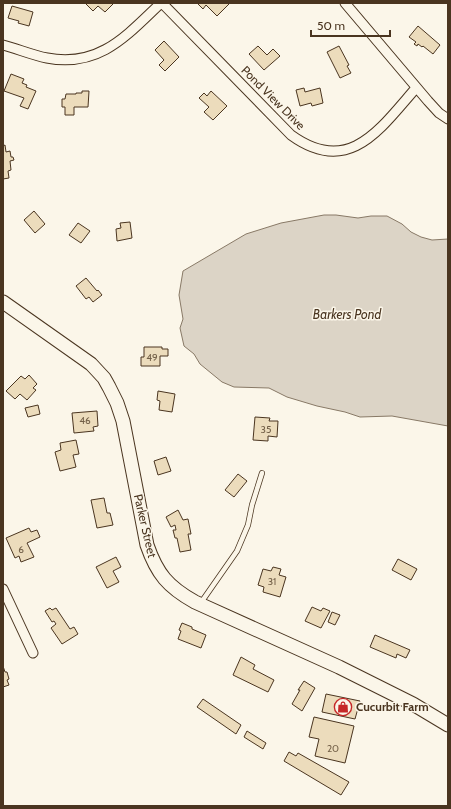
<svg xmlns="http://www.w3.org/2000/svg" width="451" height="809" font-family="Cabin,sans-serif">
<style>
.water{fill:#dcd4c6;stroke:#887966}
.building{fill:#ecdcbc;stroke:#4a3520}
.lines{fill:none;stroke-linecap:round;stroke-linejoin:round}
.lane-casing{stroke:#4a3520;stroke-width:6}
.street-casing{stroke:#4a3520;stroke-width:11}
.secondary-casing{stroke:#4a3520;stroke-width:15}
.lane{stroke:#fbf6e9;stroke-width:4.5}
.street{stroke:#fbf6e9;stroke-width:9}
.secondary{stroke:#fbf6e9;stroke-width:13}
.labels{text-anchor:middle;stroke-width:3;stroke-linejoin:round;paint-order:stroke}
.number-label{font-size:10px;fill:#725f47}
.street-label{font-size:12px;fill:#4a3520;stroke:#fbf6e9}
.poi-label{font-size:12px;font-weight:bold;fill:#4a3520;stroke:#fbf6e9;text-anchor:start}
.water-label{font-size:13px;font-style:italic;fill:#4a3520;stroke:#fbf6e9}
</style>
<rect width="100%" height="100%" fill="#fbf6e9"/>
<path class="water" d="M324,215H336L358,218L371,216H387L402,224L411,232L421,237L432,240L448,239V426L392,416L360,417L345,412L317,406L287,397L269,388L234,387L222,382L200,364L194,354L184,346L180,328L183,319L179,295L183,271L246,234L281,223Z"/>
<path class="building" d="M85,3H114L105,12L98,6L93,11Z
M199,3H230L217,16L206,5L203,9L198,4Z
M12,6L33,12L29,26L18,23L19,21L8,18Z
M418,26L440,45L433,54L423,46L422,47L418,44L417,46L414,44L416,42L409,37Z
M164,41L179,57L165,71L159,65L164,60L155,50Z
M258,46L267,55L273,49L280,56L264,70L249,54Z
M339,46L349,65L347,66L351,73L340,78L327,52Z
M11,74L24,79L22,83L27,85L26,87L36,91L28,109L20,106L24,98L4,91Z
M304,88L305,92L320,88L323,103L312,106L311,103L300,106L296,90Z
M82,91H89L88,107H74V115H65V107H62V99H65L66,94H76V93H82Z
M211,91L227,106L213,120L204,112L209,107L199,98L204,93L207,96Z
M5,145L6,152L10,151L11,157H13L14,160L10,161L11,170L8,171L9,178L3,179V146Z
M34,211L45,224L35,233L24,220Z
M130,222L132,238L117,241L116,229L121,228L120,223Z
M78,223L90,231L81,243L69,235Z
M86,278L97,291L98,290L102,295L93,302L89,297L86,299L76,286Z
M144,347H162V349H168V356H160V366H141V357H144Z
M29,375L37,384L33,388L36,390L27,400L20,394L15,399L6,391L21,376L25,379Z
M158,391L175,394L172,412L159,410L160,401L157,400Z
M38,405L40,414L28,417L25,408Z
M97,411L98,426L93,427L94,431L74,433L72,413Z
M255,417L270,418L269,421H278L277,437L268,436V441L253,440Z
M76,440L79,454L73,455L76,467L60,471L55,452L61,450L60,443Z
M166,457L171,471L158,475L154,461Z
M238,474L247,481L234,497L225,490Z
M104,498L107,513H110L113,525L97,528L91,500Z
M178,510L183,520L188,519L191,534H188L191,550L180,552L177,538H175L173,530H176L175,525L171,527L166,517Z
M29,528L31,532L37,530L40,537L27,543L34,557L21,562L19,556L15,558L6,538Z
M116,557L121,567L113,571L119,582L107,588L96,567Z
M398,559L417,569L411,580L392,570Z
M273,567L281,569L279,575L286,577L280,597L263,592L264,587L258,585L263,569L271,571Z
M312,607L321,611L323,608L330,611L321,628L305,621Z
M50,608L52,610L56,608L70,629L74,627L78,634L62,644L51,628L56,624L54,621L52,622L45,611Z
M332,612L340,615L335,625L328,622Z
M182,623L192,627V629L206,635L201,648L178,639L181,631L179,630Z
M375,635L410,650L406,658L397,654L396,658L370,647Z
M241,657L255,665L253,669L274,680L268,692L233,675Z
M3,666L5,672H7L9,679L7,680L9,685L3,687Z
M304,681L315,688L302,711L292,704L300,690H298Z
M326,694L360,701L355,719L322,712Z
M203,699L241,725L236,734L197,707Z
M314,717L354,726L345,763L315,756L319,739L309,737Z
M247,731L266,743L263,749L244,737Z
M289,752L296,756L298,753L349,782L341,795L284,761Z"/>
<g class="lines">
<defs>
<path id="lane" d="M200,604L237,551L248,525L252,505L262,473"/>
<path id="street" d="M162,3L291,135C349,177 380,129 416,88
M345,3L428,101L439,113L448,119
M3,45C18,49 32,55 47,58C100,68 127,35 161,3
M3,589L33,653"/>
<path id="secondary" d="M3,302L91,364L104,378L109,387L117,403L123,421L147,545C157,574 168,587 195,602L339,667L413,704L448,725"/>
</defs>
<use href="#lane" class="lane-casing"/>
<use href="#street" class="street-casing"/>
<use href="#secondary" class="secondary-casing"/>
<use href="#lane" class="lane"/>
<use href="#street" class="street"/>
<use href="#secondary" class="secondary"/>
</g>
<defs>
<symbol id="shop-ring" viewBox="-11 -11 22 22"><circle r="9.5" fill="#fbf6e9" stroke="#c62828" stroke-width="1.5"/><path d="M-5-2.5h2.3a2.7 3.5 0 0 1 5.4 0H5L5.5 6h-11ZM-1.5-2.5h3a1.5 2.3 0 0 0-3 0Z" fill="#c62828"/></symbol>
</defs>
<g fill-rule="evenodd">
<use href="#shop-ring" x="333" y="697" width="20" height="20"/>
</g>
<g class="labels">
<g class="number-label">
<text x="152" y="361">49</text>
<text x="85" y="424">46</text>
<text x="266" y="433">35</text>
<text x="21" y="553">6</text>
<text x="272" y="585">31</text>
<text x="333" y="752">20</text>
</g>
<g class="street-label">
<text transform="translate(273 98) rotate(45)" y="4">Pond View Drive</text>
<text transform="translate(145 526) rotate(77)" y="4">Parker Street</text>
</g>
<g class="poi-label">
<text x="356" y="711">Cucurbit Farm</text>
</g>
<g class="water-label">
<text x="347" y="319">Barkers Pond</text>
</g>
</g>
<rect width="451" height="809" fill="none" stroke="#4a3520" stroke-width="8"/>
<path d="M311 30v6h79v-6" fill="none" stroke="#4a3520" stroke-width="2"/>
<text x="317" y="30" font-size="12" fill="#4a3520" stroke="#fbf6e9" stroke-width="3" paint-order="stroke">50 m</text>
</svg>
